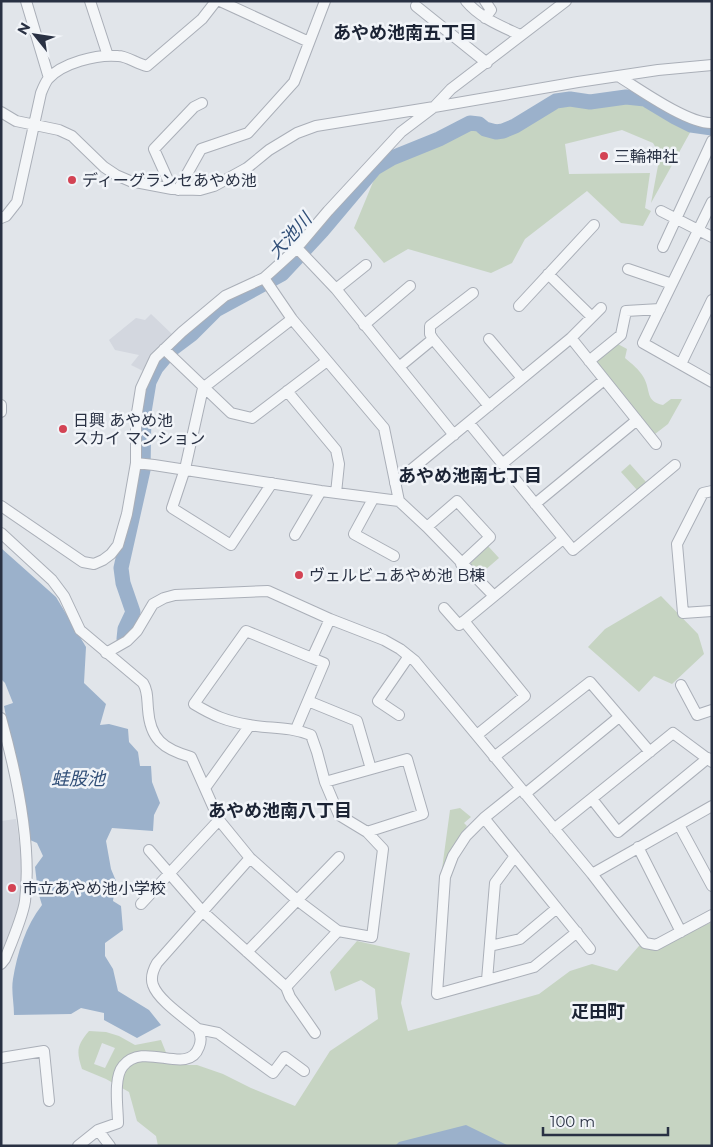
<svg xmlns="http://www.w3.org/2000/svg" width="713" height="1147" font-family="Montserrat,'Noto Sans JP',sans-serif">
<style>
.built{fill:#d3d7df}
.green{fill:#c6d4c2;fill-rule:evenodd}
.water{fill:#9bb1cb}
.lines{fill:none;stroke-linecap:round;stroke-linejoin:round}
.river{stroke:#9bb1cb;stroke-width:15}
.minor-casing{stroke:#aaafb8;stroke-width:12}
.minor{stroke:#f4f6f8;stroke-width:10}
.poi-dot{fill:#d34354;stroke:#f1f4f8;stroke-width:2}
.labels{text-anchor:middle;stroke-width:5;stroke-linejoin:round;paint-order:stroke}
.poi-label{font-size:16px;fill:#293143;stroke:#f1f4f8;text-anchor:start}
.neighbourhood-label{font-size:18px;font-weight:bold;fill:#1b2334;stroke:#f1f4f8}
.water-label{font-size:18px;font-style:italic;fill:#314f78;stroke:#f1f4f8}
</style>
<rect width="100%" height="100%" fill="#e1e5ea"/>
<path class="built" d="M151,314L174,336L145,372L131,365L139,355L115,350L109,340L136,318L145,320Z
M16,819L22,861V904L3,953H1V821Z"/>
<path class="green" d="M558,103L589,104L641,103L692,129L651,203L660,155L653,143L622,130L565,144L569,174L650,173L645,208L651,211L643,226L621,223L587,191L525,239L512,263L491,273L408,249L384,263L354,228L378,170L468,129L504,136Z
M616,343L627,349L625,358C632,364 639,369 644,378C651,391 645,401 663,405L671,399H682L668,424L655,434L594,360Z
M630,464L646,482L637,490L621,472Z
M488,546L499,558L477,577L470,569L471,563Z
M661,596L698,634L704,654L672,684L654,676L639,692L588,647L605,629Z
M460,808L471,817L464,823L467,826L452,848L442,869L450,810Z
M712,922V1146H158L156,1136L137,1121L129,1092L106,1079L82,1069C76,1051 77,1045 89,1031L106,1032L119,1036L135,1045L161,1040L171,1065H197L223,1074L251,1088L295,1106L330,1051L378,1019L375,989L361,980L335,991L330,972L357,941L410,953L401,1003L408,1031L539,994L570,971L592,964L617,971L639,946L660,948L687,933ZM102,1043L115,1048L105,1068L94,1064Z"/>
<path class="water" d="M1,548L56,597L86,647L84,683L106,704L100,725L109,724L128,729L129,742L138,752L140,766H151L152,782L160,803L154,815L153,831L112,828L106,841L111,869L116,881L113,901L121,906L123,930L105,943V956L113,969L118,991L149,1010L161,1025L137,1038L104,1020V1013L81,1008L71,1014L14,1015C14,1003 11,990 13,979C17,954 26,925 42,905L38,892L35,867L43,856L37,843L30,840L4,706L13,703L5,683L1,679Z
M466,1125L509,1146H395L399,1142Z"/>
<g class="lines">
<path class="river" d="M124,639L125,629L133,612L123,583L121,568L143,470L144,412L149,382L156,368L172,349L192,334L216,310L282,274L322,231L375,168L392,158L439,139L470,123L479,124L485,129L496,132L503,131L515,126L556,101L570,99L590,102L626,97L645,99L675,117L691,125L712,128"/>
<defs>
<path id="minor" d="M26,1L49,78
M90,1L108,56
M220,1L309,42
M466,1C480,18 501,26 520,35
M416,6L487,63
M485,18L491,10L485,1
M618,76C639,89 688,124 712,123
M1,112L16,121L59,130L72,136L104,167L116,175L130,181L172,189L200,190L214,186L227,179L247,168L269,150L297,133L316,126L434,107L451,89L566,1
M172,189L154,149L194,107L202,103
M178,190L201,149L248,133L294,82L325,1
M712,202L643,343L712,382
M661,211L712,237
M1,218L6,216L17,202L41,93C43,88 45,83 48,79C62,63 97,54 118,56C127,56 137,64 147,66L202,19L216,1
M663,247L712,141
M297,248L336,289L454,435
M628,269L672,284
M548,274L592,317
M264,278L292,319L384,428L399,501
M336,289L366,265
M519,306L594,225
M364,325L410,286
M571,338L601,308
M433,339L430,334V326L473,293
M489,339L522,378
M164,349L231,413L252,418L327,361
M589,361L621,335L626,311L660,309
M681,364L712,300
M399,367L433,339L489,406
M287,391L336,450L339,464L336,493
M1,405V412
M469,423L573,550L675,465
M136,463L154,465L321,491L399,501L427,527L494,596
M502,464L604,380
M272,483L231,545L172,508L185,469L203,388L292,319
M395,483L571,338L656,444
M712,491L703,493L677,544L683,613L712,611
M373,499L354,534L394,556
M535,504L637,420
M1,506L83,562L94,564L103,560L111,554L118,545L127,514L136,463V419L141,388L155,358L182,332L225,296L264,278L273,270L295,250L328,211L401,132L434,107L578,82L658,70L712,65
M427,527L457,501L490,537L461,564
M1,533L52,580L64,596L80,630L143,683C148,691 147,699 148,709C150,739 163,749 191,757L219,820L250,858L297,900L338,931L372,937L383,849L367,832
M295,535L321,491
M444,608L459,625L464,621
M106,653L127,641L137,631L153,604L164,598L175,595L268,591L330,619L384,640L400,649L415,661L592,874L645,943L656,945L712,915
M681,685L697,715L712,710
M308,701L357,721L371,769
M399,715L378,701L409,656
M1,718C16,772 32,846 25,901C23,916 11,944 5,959L1,964
M296,729L324,663L312,658
M477,735L525,696L464,621L563,539
M494,757L590,682L650,752
M325,782L407,759L423,814L367,832L339,815L325,782L317,752L311,735C288,726 271,729 249,725C226,721 214,716 194,704L246,631L312,658L330,619
M205,788L250,725
M520,789L484,818L466,836L453,856L445,877L437,994L534,967L577,932
M525,794L619,717
M592,799L618,832L708,758
M484,818L590,949
M679,825L712,886
M554,829L673,733L712,762
M638,847L681,932
M149,850L202,911L286,987L290,997L315,1033
M592,874L712,806
M141,904L219,820
M490,946L520,939L557,908
M247,952L339,857
M487,980L495,883L515,856
M286,987L338,931
M198,1029L218,1033L273,1073L285,1057L304,1071
M1,1058L44,1051L49,1101
M98,1130L110,1146
M78,1146L98,1130L118,1123C118,1108 113,1078 123,1066C144,1040 188,1077 199,1047C202,1040 201,1035 198,1029C185,1018 158,1000 153,985C150,977 153,970 157,963L250,858"/>
</defs>
<use href="#minor" class="minor-casing"/>
<use href="#minor" class="minor"/>
</g>
<g class="poi-dot">
<circle cx="604" cy="156" r="5"/>
<circle cx="72" cy="180" r="5"/>
<circle cx="63" cy="429" r="5"/>
<circle cx="299" cy="575" r="5"/>
<circle cx="12" cy="888" r="5"/>
</g>
<g class="labels">
<g class="poi-label">
<text x="614" y="162">三輪神社</text>
<text x="82" y="186">ディーグランセあやめ池</text>
<text x="73" y="426">日興 あやめ池<tspan x="73" dy="18">スカイ マンション</tspan></text>
<text x="309" y="581">ヴェルビュあやめ池 B棟</text>
<text x="22" y="894">市立あやめ池小学校</text>
</g>
<g class="neighbourhood-label">
<text x="405" y="39">あやめ池南五丁目</text>
<text x="470" y="482">あやめ池南七丁目</text>
<text x="280" y="817">あやめ池南八丁目</text>
<text x="598" y="1018">疋田町</text>
</g>
<g class="water-label">
<text transform="translate(290 236) rotate(-48)" y="6">大池川</text>
<text x="78" y="785">蛙股池</text>
</g>
</g>
<rect width="713" height="1147" fill="none" stroke="#293143" stroke-width="5"/>
<g transform="translate(35 35) rotate(300)" stroke="#f1f4f8" stroke-width="4" paint-order="stroke">
<path d="M0-4L9 19L0 12L-9 19Z" fill="#293143"/>
<text y="-8" font-size="14" font-weight="bold" text-anchor="middle" fill="#293143">N</text>
</g>
<path d="M543 1127v8h125v-8" fill="none" stroke="#293143" stroke-width="2.5"/>
<text x="550" y="1127" font-size="15" fill="#293143" stroke="#f1f4f8" stroke-width="4" paint-order="stroke">100 m</text>
</svg>
